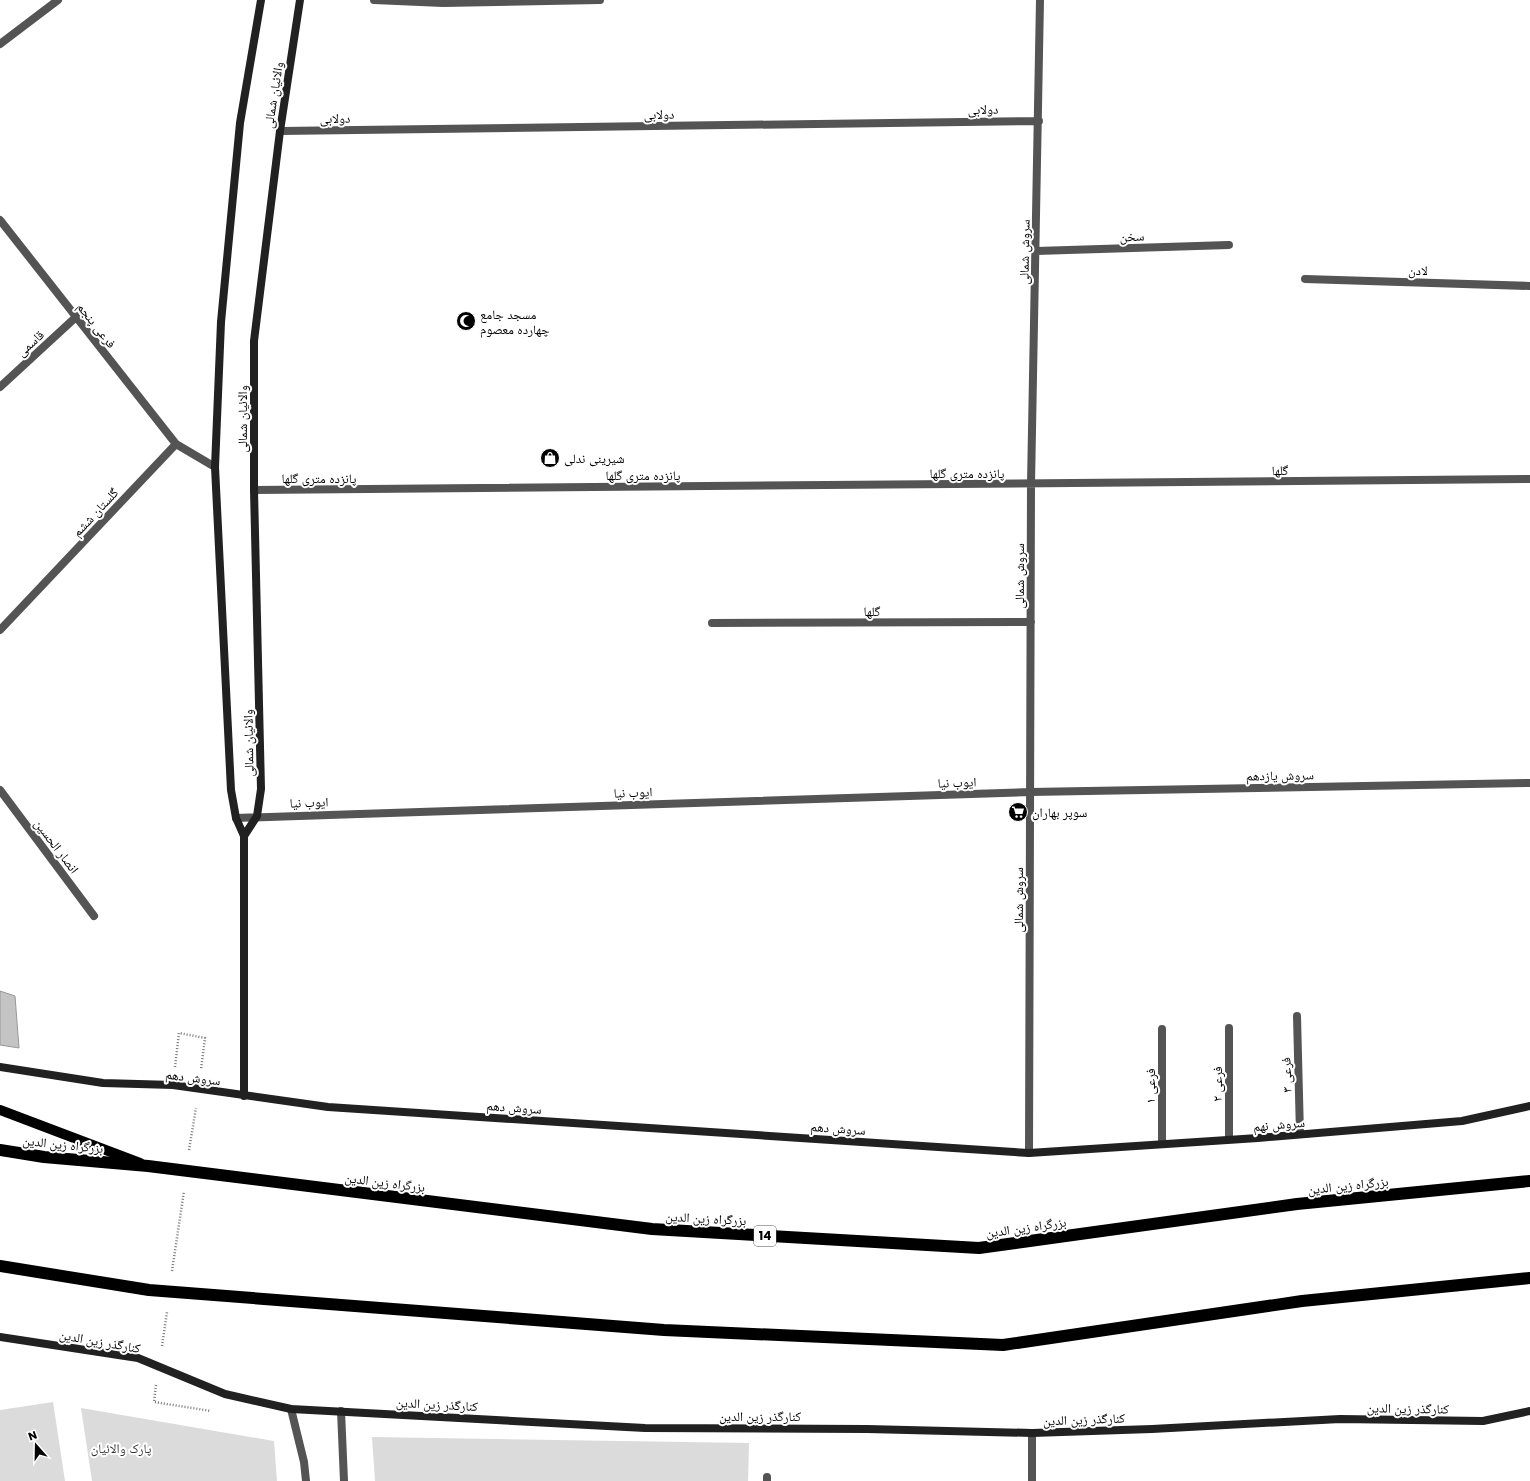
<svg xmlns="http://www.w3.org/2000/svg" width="1530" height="1481" font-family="Poppins,'Noto Naskh Arabic',sans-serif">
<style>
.green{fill:#dbdbdb}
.building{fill:#c4c4c4;stroke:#989898}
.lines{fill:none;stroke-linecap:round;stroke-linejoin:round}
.path{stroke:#767676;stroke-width:2.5;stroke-dasharray:1 2;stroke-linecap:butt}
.lane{stroke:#545454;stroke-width:8}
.street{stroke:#545454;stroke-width:8}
.secondary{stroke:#212121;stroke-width:8}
.primary{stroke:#000;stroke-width:10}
.highway{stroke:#000;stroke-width:12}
.labels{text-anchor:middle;stroke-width:4;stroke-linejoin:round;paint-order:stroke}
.shield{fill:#fff;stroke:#4c4c4c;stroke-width:1}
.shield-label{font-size:12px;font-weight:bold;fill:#000}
.street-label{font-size:13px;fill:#000;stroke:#fff}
.poi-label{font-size:13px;fill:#000;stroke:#fff;text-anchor:start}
.park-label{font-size:13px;fill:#323232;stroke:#fff}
</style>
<rect width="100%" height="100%" fill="#fff"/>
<path class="green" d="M53,1402L65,1481H0V1410Z
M81,1408L274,1441L277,1481H92Z
M372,1437L749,1443L748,1481H375Z"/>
<path class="building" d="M0,991L15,996L19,1048L0,1045Z"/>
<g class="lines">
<path class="path" d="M175,1067L179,1033L205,1038L201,1069
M189,1150L196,1108
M172,1271L184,1191
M162,1346L167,1312
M156,1385L154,1402L211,1411"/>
<path class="lane" d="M0,790L94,916"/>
<path class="street" d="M374,0L443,3L600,0
M0,44L58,0
M280,131L1039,121
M0,220L176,444L215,467
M1036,251L1229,245
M1305,279L1530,286
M0,387L76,317
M254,490L1530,479
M712,623L1031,622
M0,630L176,444
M236,818L1030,792L1530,783
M1297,1016L1300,1134
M1229,1028V1139
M1162,1029V1144
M1029,1153L1031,484L1040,0
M291,1409L304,1462L306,1481
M341,1411L344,1481
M767,1481V1477
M1032,1481V1433"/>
<path class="secondary" d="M244,836L257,816L261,789L254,490V341L280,131L300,0
M0,1067L103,1083L173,1085L328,1107L1029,1153L1258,1138L1462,1121L1530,1106
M244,1096V836L236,818L231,790L215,467L221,322L240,123L261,0
M0,1337L138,1358L225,1394L291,1409L645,1428L867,1429L1032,1433L1152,1429L1340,1419L1483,1421L1530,1411"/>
<path class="primary" d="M0,1110L140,1163"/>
<path class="highway" d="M0,1150L44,1157L148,1166L652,1229L979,1248L1297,1204L1530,1181
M0,1266L149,1290L664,1330L1003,1345L1302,1301L1530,1278"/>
</g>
<defs>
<symbol id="mosque-disc" viewBox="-11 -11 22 22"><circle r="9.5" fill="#000" stroke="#fff"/><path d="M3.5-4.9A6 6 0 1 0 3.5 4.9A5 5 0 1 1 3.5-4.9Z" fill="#fff"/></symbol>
<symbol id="shop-disc" viewBox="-11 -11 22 22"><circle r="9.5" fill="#000" stroke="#fff"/><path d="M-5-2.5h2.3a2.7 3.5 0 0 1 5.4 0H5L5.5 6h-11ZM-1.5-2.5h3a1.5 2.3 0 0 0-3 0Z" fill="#fff"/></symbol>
<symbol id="supermarket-disc" viewBox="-11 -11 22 22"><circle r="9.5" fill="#000" stroke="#fff"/><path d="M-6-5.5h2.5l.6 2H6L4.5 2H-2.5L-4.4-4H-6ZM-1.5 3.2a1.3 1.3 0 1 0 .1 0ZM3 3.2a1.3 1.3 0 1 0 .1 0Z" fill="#fff"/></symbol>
</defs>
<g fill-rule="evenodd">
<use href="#mosque-disc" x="455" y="310" width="22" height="22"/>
<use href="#shop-disc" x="539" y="447" width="22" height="22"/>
<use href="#supermarket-disc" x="1007" y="801" width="22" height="22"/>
</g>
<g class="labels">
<rect class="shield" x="754" y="1226" width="22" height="20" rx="3"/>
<g class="shield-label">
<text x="765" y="1240">14</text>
</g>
<g class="street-label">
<text transform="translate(273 95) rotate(-81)" y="5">والائیان شمالی</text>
<text transform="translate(983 109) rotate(-1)" y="5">دولابی</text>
<text transform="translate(659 114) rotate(-1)" y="5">دولابی</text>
<text transform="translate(335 118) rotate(-1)" y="5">دولابی</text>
<text transform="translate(1132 236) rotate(-2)" y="5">سخن</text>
<text transform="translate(1024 252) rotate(-89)" y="5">سروش شمالی</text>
<text transform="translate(1418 270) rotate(2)" y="5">لادن</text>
<text transform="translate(97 325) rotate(52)" y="5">فرعی پنجم</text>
<text transform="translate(30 343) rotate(-42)" y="5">قاسمی</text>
<text transform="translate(242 419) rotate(-90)" y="5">والائیان شمالی</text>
<text transform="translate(1280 470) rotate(-1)" y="5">گلها</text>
<text x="967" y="478">پانزده متری گلها</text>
<text x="643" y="480">پانزده متری گلها</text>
<text x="319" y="483">پانزده متری گلها</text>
<text transform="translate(95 512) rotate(-47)" y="5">گلستان ششم</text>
<text transform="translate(1019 576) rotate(-90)" y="5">سروش شمالی</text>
<text x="872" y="616">گلها</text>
<text transform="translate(248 743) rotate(-91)" y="5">والائیان شمالی</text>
<text transform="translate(1280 775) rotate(-1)" y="5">سروش یازدهم</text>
<text transform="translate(957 782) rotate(-2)" y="5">ایوب نیا</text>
<text transform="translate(633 792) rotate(-2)" y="5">ایوب نیا</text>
<text transform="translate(309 802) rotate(-2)" y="5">ایوب نیا</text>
<text transform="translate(57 846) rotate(53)" y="5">انصار الحسین</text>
<text transform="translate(1018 900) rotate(-90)" y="5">سروش شمالی</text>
<text transform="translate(1286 1075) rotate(-92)" y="5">فرعی ۳</text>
<text transform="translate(193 1077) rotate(7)" y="5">سروش دهم</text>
<text transform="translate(1217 1084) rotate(-90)" y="5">فرعی ۲</text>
<text transform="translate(1150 1086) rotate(-90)" y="5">فرعی ۱</text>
<text transform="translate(514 1107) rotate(4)" y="5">سروش دهم</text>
<text transform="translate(1279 1124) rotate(-5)" y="5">سروش نهم</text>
<text transform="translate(838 1128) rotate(4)" y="5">سروش دهم</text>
<text transform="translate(63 1144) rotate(6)" y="5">بزرگراه زین الدین</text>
<text transform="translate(385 1182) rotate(7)" y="5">بزرگراه زین الدین</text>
<text transform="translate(1348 1185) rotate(-6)" y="5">بزرگراه زین الدین</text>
<text transform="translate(706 1218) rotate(3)" y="5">بزرگراه زین الدین</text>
<text transform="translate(1026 1227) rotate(-8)" y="5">بزرگراه زین الدین</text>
<text transform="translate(100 1341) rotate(10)" y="5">کنارگذر زین الدین</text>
<text transform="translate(437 1404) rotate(3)" y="5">کنارگذر زین الدین</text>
<text transform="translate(1408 1408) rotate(1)" y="5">کنارگذر زین الدین</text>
<text x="760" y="1421">کنارگذر زین الدین</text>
<text transform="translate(1084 1419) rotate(-2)" y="5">کنارگذر زین الدین</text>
</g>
<g class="poi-label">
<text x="480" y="319">مسجد جامع<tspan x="480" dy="15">چهارده معصوم</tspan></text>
<text x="564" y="463">شیرینی ندلی</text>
<text x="1032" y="817">سوپر بهاران</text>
</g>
<g class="park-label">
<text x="121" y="1453">پارک والائیان</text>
</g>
</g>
<g transform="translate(36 1445) rotate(340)" stroke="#ffffff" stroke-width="3" paint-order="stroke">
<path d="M0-3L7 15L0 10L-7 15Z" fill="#000000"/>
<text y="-6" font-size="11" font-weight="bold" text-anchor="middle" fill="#000000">N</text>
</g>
</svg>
